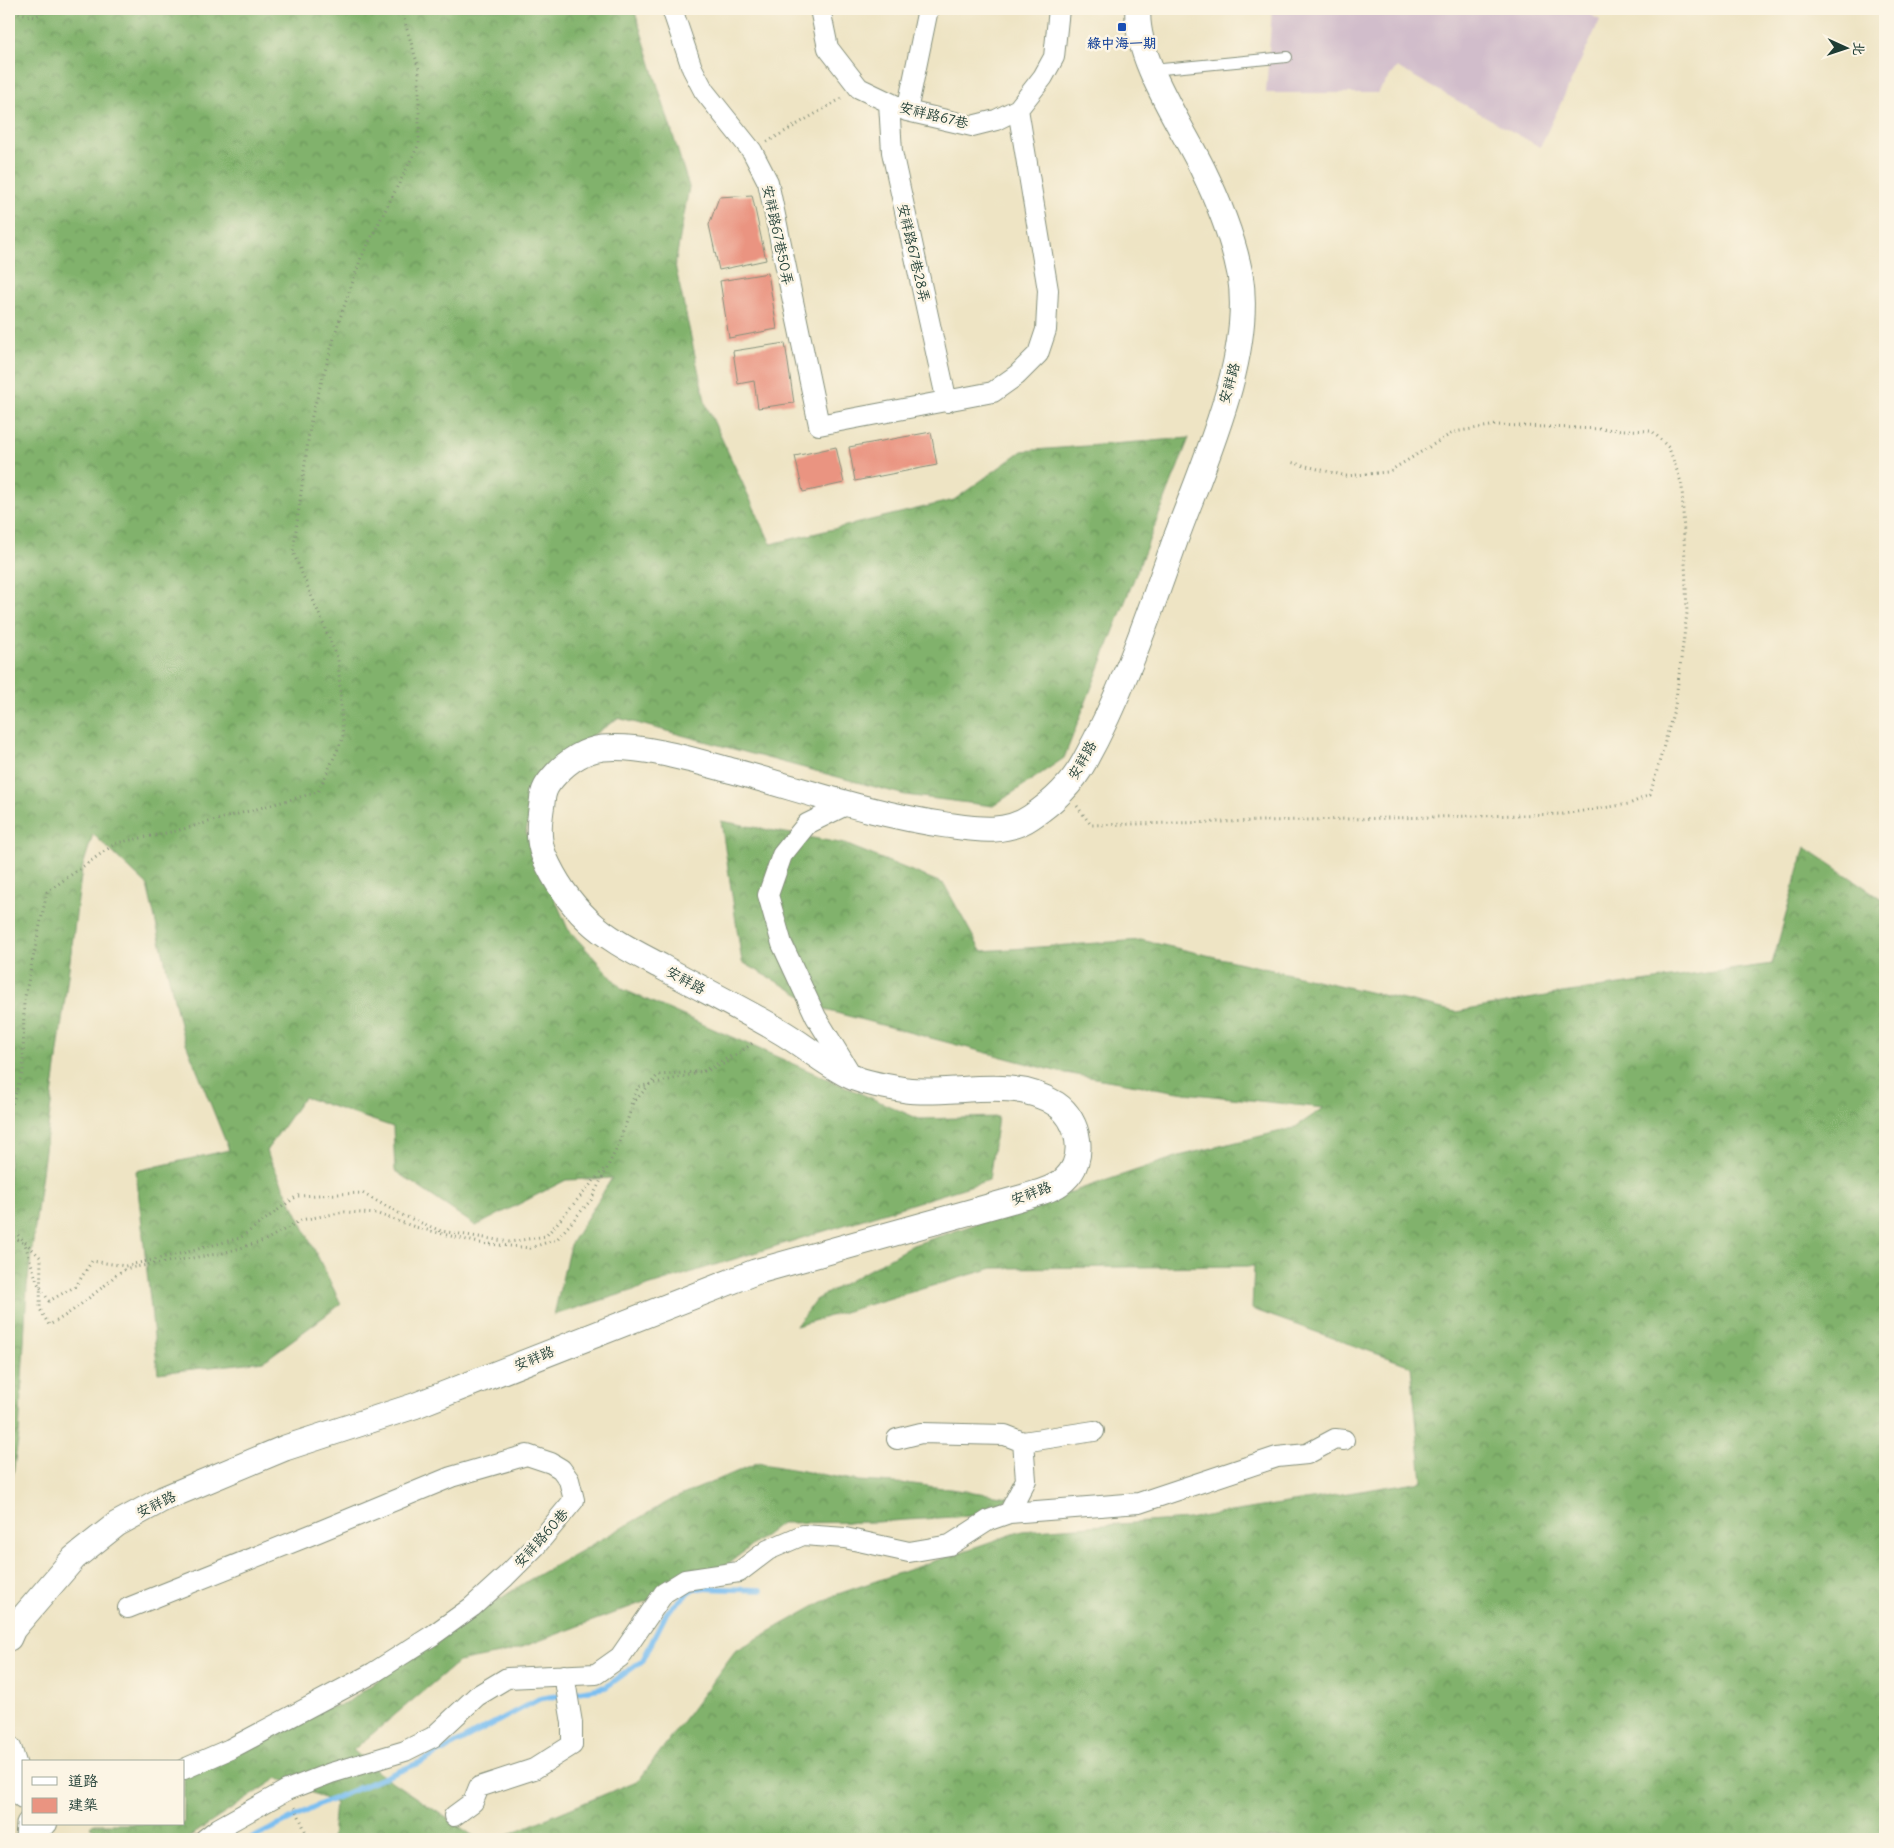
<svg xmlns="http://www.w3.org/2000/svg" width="1894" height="1848" font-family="Delius,'LXGW WenKai TC',sans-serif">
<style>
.industrial{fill:#d1bdcb}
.forest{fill:url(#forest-crowns);stroke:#507850}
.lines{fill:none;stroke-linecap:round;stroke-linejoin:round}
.stream{stroke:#7bbff1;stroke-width:5.5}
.building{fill:#ea9481}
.service-casing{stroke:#86907c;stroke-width:12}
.minor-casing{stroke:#86907c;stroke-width:22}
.tertiary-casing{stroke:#86907c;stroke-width:27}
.path{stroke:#86907c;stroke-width:3;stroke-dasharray:1 4;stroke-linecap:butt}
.service{stroke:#fff;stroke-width:10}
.minor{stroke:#fff;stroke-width:20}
.tertiary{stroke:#fff;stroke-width:25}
.transit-dot{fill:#1a4fb4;stroke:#fcf5e5;stroke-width:2}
.labels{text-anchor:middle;stroke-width:5;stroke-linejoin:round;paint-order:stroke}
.transit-label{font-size:14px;font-weight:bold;fill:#164399;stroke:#fcf5e5}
.street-label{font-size:14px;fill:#1f3d34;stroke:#fcf5e5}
</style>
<defs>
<pattern id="forest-crowns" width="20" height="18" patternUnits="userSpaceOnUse" patternTransform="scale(1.25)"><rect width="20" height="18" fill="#81b26c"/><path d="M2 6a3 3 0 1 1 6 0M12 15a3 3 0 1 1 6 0" fill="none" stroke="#69925a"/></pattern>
</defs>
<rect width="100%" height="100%" fill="#fcf5e5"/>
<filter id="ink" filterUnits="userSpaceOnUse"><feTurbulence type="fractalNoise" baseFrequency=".02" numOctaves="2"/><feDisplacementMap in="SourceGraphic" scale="10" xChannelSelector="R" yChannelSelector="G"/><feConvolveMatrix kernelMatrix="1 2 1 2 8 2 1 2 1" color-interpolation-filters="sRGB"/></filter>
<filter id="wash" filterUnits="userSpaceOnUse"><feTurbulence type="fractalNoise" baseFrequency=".0096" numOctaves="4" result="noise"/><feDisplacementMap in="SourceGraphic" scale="20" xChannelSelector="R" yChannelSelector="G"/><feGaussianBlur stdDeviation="1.12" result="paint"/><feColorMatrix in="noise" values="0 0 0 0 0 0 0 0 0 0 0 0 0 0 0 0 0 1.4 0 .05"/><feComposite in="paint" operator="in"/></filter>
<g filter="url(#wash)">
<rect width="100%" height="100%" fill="#eee4c4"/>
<path class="industrial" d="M1272,9H1581L1600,20L1540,147L1397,67L1377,93H1266Z"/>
<path class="forest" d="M9,9H634L689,187L675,265L706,405L771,544L954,500L1022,451L1189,438L1064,758L993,806L905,795L618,718L539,773L526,832L568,929L622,989L919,1119L998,1117L989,1180L554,1315L570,1245L612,1178L566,1180L476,1226L395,1171L393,1127L304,1097L266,1151L341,1304L264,1361L158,1373L136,1171L229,1150L182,1033L147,885L93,834L82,869L27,1287L19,1434L9,1500Z
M721,821L845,844L944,884L981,951L1141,940L1456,1012L1562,993L1772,964L1805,847L1885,901V1839H497L639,1780L735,1651L835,1595L1022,1531L1188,1519L1422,1481L1411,1366L1252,1309L1254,1266L993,1268L796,1326L815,1300L913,1245L1179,1156L1294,1128L1324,1108L1185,1093L1059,1072L829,1011L742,962Z
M757,1463L859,1481L913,1484L1010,1497L985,1515L876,1522L781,1523L711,1577L509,1652L458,1662L353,1750L379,1773L478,1839H332L335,1803L278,1778L186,1839H113L90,1827L94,1824H184V1767L290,1717L345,1704L410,1657L529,1580L673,1499Z"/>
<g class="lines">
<path class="stream" d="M251,1839L321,1804L421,1762L539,1699L606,1687L643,1660L667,1612L694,1588L761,1590"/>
</g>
<g id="blocks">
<path class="building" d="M752,195L766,260L719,270L709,225L719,197Z
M768,273L777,329L729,338L720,281Z
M785,343L794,403L758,408L754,381L738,384L733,351Z
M931,432L937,465L855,481L849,447Z
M836,447L844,483L803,492L795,456Z"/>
</g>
</g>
<g filter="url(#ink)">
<use href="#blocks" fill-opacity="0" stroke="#86907c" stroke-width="1"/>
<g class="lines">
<defs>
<path id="service" d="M1152,70L1287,57"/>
<path id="minor" d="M672,9L692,68L704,91L752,151L768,182L819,425L993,392L1017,375L1038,354L1046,330L1048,290L1018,109
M820,9L828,48L859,88L907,111L972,126L996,120L1018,109L1043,77L1054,57L1059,9
M889,103L892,152L947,402
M907,111L928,9
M850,803L807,824L782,855L768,895L782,944L816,1017L854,1079
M1023,1442L1094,1431
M1009,1513L1139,1503L1277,1457L1307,1454L1335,1439L1344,1440
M128,1608L318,1532L451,1477L527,1455L551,1463L561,1469L569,1480L574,1500L535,1547L505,1577L472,1607L433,1635L373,1673L230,1749L184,1769
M454,1816L473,1802L479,1787L534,1769L572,1745V1723L564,1675
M29,1829L47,1824
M205,1839L219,1828L287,1790L331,1773L405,1751L433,1737L477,1696L507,1678L596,1674L620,1657L664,1593L685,1580L739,1572L768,1550L803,1535L845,1538L909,1552L950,1545L989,1520L1009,1513L1026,1480L1023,1442L1005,1435L921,1433L897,1439"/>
<path id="tertiary" d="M9,1638L13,1629L74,1558L117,1524L163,1499L285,1448L414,1406L755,1272L1024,1197C1037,1193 1053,1190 1064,1180C1087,1160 1080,1120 1056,1104C1011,1075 955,1096 906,1090C889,1087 867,1084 852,1077C826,1065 803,1044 778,1030C740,1008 700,988 662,967C636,953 609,940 588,920C569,902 554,879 544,856C537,838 539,822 542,803C543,789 547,784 556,774C568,761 585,750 603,748C641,744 696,761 733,771C803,790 874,815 946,825C975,829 1005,835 1031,817C1052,803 1072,784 1084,762C1123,692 1149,614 1176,538C1204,462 1254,355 1240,274C1233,238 1219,203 1203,170C1182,126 1134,58 1138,9
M9,1749L24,1796
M28,1839L29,1824"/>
</defs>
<use href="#service" class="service-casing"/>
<use href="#minor" class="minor-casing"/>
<use href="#tertiary" class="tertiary-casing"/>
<path class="path" d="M9,10L35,17L49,9
M767,142L844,97
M1077,806L1091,825L1563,814L1629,804L1650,795L1675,706L1687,613L1682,485L1669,448L1652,431L1496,425L1454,432L1388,472L1346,476L1290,462
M703,1071L733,1055
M631,1104L638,1087L695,1074
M9,1113L23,1071L24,1001L47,892L116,843L176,831L318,792L343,738L338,659L293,552L311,419L338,324L361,258L419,144V69L401,9
M9,1231L17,1234L41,1258L40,1309L49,1325C69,1315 86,1300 104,1286C114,1278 115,1273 129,1268L223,1253L264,1241L301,1220L345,1212L378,1214L415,1227L479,1243L530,1248L557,1239L591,1200L617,1148L634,1102L658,1075L707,1071L726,1063L755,1041
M9,1235L25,1244L37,1282L49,1301L76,1286L92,1261L125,1266L179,1254L240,1238L297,1196L362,1193L402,1215L441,1231L510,1242L546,1236L604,1169
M295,1807L307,1835L304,1839"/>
<use href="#service" class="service"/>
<use href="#minor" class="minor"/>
<use href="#tertiary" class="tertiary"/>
</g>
</g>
<rect class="transit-dot" x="1117" y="22" width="10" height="10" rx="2.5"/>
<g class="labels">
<g class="transit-label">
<text x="1122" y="48">綠中海一期</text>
</g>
<g class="street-label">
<text transform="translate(934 115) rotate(14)" y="5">安祥路67巷</text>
<text transform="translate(778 235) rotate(78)" y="5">安祥路67巷50弄</text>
<text transform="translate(914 253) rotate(77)" y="5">安祥路67巷28弄</text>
<text transform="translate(1229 383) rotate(-74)" y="5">安祥路</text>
<text transform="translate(1082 760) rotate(-60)" y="5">安祥路</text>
<text transform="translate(686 980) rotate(29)" y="5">安祥路</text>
<text transform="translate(1031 1193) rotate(-20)" y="5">安祥路</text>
<text transform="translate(534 1358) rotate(-22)" y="5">安祥路</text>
<text transform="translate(156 1504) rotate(-26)" y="5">安祥路</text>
<text transform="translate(541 1538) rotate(-48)" y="5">安祥路60巷</text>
</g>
</g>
<rect width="1894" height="1848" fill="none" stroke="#fcf5e5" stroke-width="30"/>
<rect x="22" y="1760" width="162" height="65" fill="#fcf5e5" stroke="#a4ab9e"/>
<rect x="32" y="1777" width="25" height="8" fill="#ffffff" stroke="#a4ab9e"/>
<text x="68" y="1786" font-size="15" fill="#1f3d34">道路</text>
<rect x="32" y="1798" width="25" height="15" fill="#ea9481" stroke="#a4ab9e"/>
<text x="68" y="1810" font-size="15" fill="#1f3d34">建築</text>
<g transform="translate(1846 48) rotate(93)" stroke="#fcf5e5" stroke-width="4" paint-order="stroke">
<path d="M0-4L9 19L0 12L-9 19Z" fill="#1f3d34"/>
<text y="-8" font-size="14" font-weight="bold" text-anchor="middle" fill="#1f3d34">北</text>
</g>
</svg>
